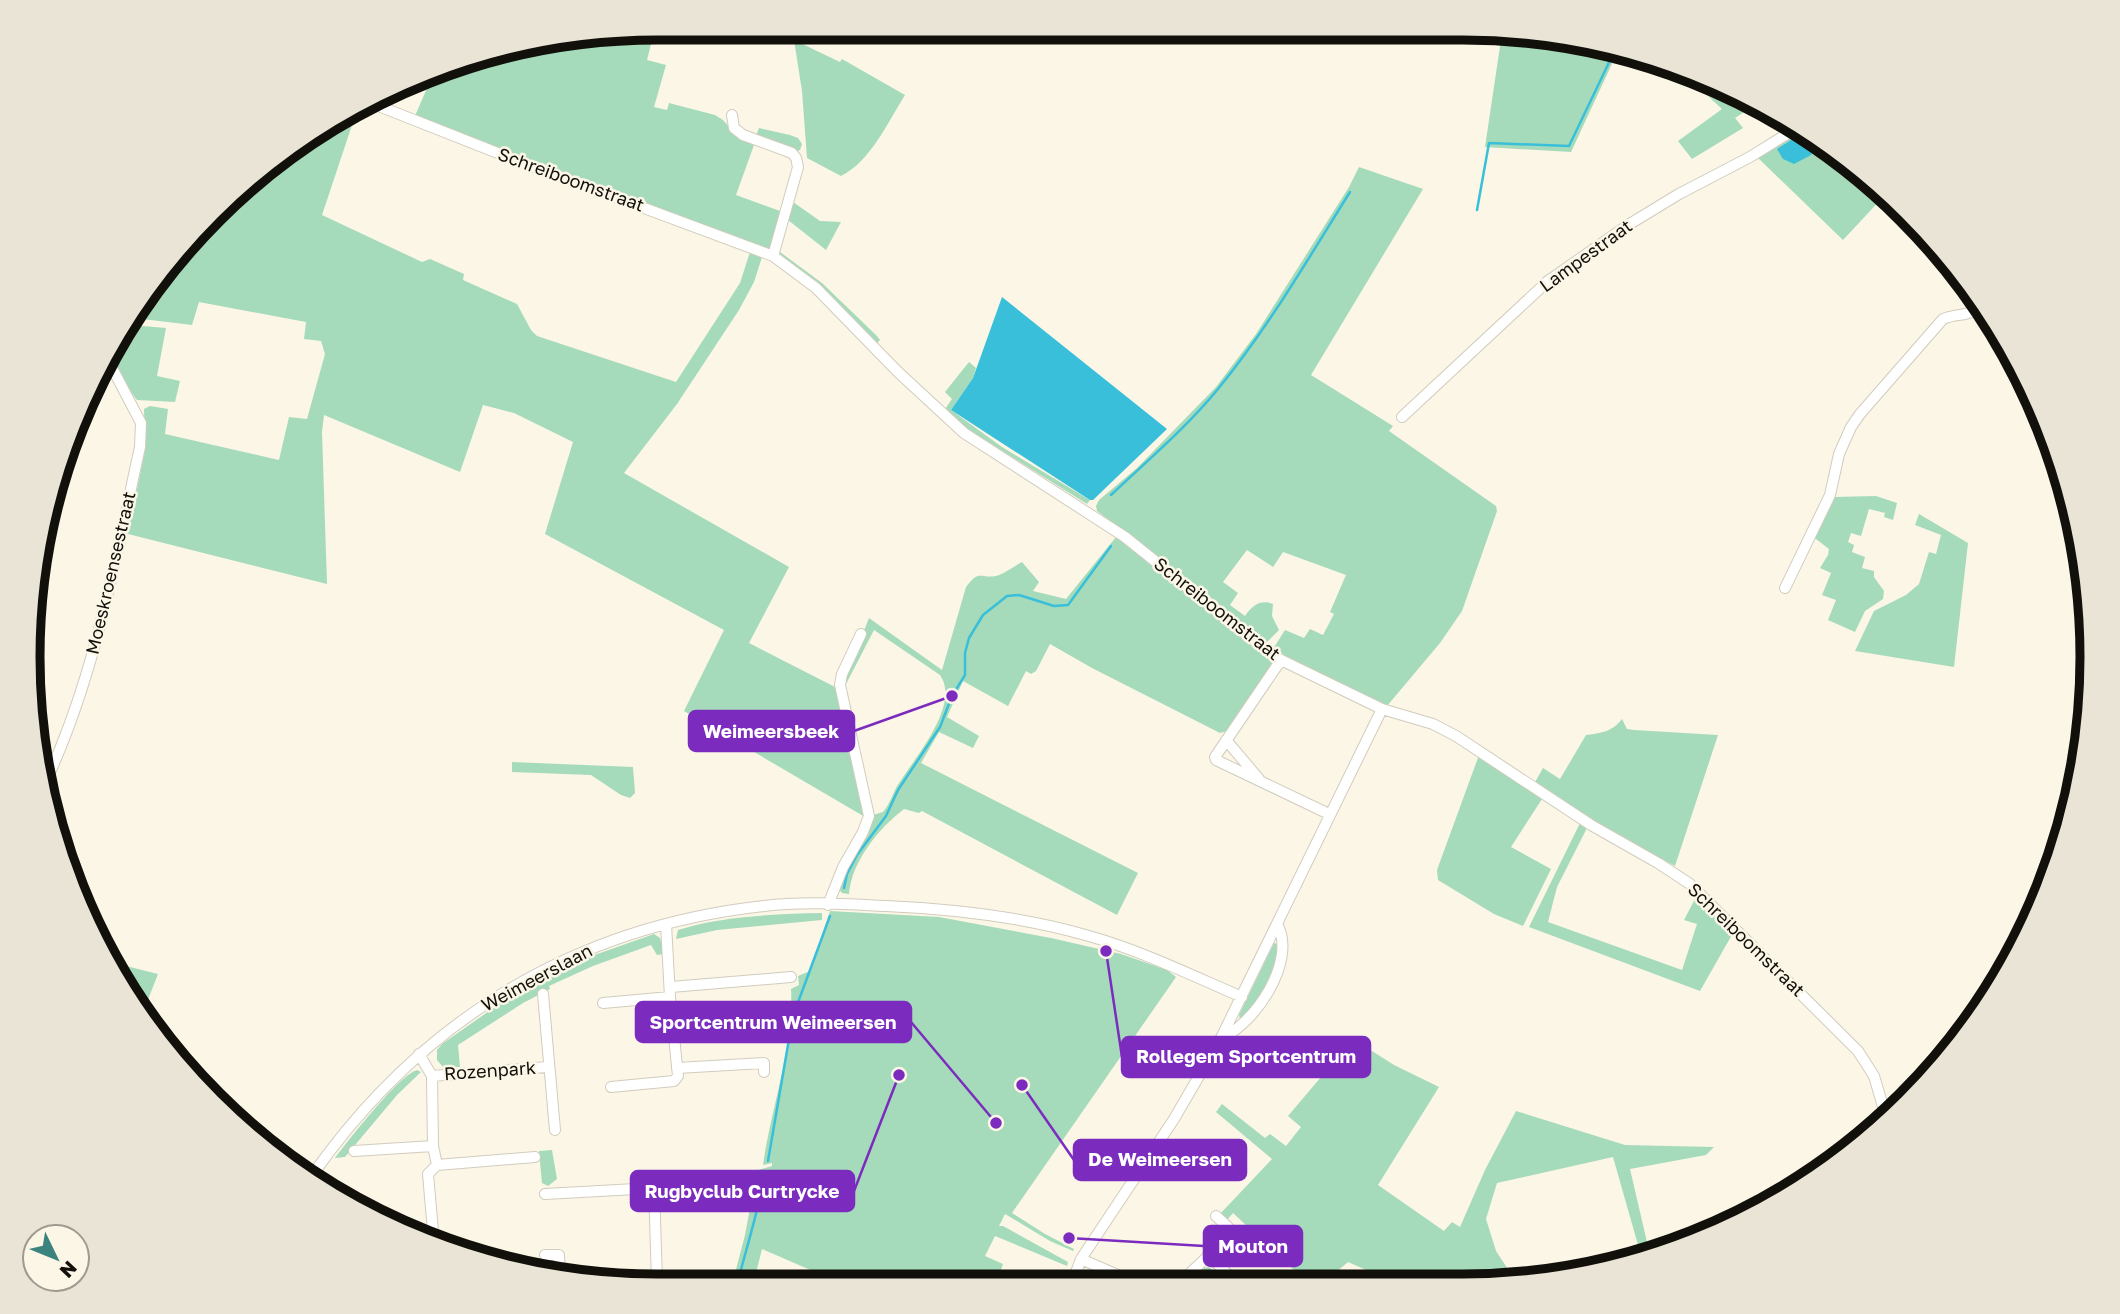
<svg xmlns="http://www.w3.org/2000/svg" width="2120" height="1314" font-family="'Golos Text',sans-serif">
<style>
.green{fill:#a5dbba}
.water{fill:#39bfd9}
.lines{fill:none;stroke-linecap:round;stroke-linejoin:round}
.stream{stroke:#39bfd9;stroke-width:2.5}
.minor-casing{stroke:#d1ccbd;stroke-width:12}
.minor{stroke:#fff;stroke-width:10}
.labels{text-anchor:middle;stroke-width:5;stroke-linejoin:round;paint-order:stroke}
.street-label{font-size:18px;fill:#12100b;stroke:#fcf6e7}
.rim{fill:none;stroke:#12100b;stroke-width:9}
.leader{fill:none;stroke:#7b2cbf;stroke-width:2.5}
.callout-dot{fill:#7b2cbf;stroke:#fcf6e7;stroke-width:2.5}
.callout{fill:#7b2cbf;stroke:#7b2cbf;stroke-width:2.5}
.callout-label{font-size:19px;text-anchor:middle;font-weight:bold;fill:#fff}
</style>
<rect width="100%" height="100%" fill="#fcf6e7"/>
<path class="green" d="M655,28L647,60L666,65L654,107L667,110L669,103L715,115L723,120L740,139L754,145L736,195L780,211L781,214L770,248L766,249L415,116L434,72L455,61Z
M1502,33H1545L1617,53L1571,152L1485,147Z
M794,40L840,62L842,59L905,95C888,122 870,162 841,176L807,158L802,91Z
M1679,69L1703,76L1755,105L1735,118L1743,128L1692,159L1678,141L1722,109Z
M357,110L322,215L422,262L430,259L464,274L463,280L517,304L531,330L537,336L676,382L740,283L750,252L762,257L754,282L739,310L677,404L624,473L789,567L749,643L837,688L865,817L684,711L724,630L545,534L573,442L514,413L483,405L460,472L324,415L322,432L327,584L128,534L145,450L144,409L150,406L168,409L165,434L279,460L289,417L307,419L325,354L321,341L304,339L306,322L199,302L192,325L134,318L158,274L307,134Z
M759,128L790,135L798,138L802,144L800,150L797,151L755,138Z
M1798,130L1802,133L1785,144L1819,142L1846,158L1885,195L1843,240L1757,157Z
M1359,167L1423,189L1311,375L1393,426L1389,431L1496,506L1497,511L1462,611L1440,643L1387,706L1342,687L1273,649L1285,630L1304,638L1310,629L1323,635L1334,614L1330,612L1346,575L1283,552L1273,567L1247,550L1223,582L1238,593L1230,605L1245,616C1252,606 1260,599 1273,604L1272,616L1279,630L1265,644L1201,589L1097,511L1096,506L1099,500L1137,468L1216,387L1256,334L1349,187Z
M793,202L820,221L841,222L826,250L788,220Z
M780,252L822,283L877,336L880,340L875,345L780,255Z
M131,325L166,328L157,376L180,381L175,402L137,400L122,380L113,358Z
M969,362L976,368L973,378L951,410L1002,447L1090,500L1087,504L966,428L945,409L952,399L945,392Z
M1876,496L1897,503L1893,520L1884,517L1885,513L1869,509L1861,536L1851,533L1848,542L1854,545L1852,552L1865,557L1862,568L1874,571V577L1884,591L1883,599L1865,611L1855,632L1828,620L1836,600L1822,595L1831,573L1820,568L1828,555L1829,549L1812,536L1834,497Z
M1919,514L1968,543L1954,667L1855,651L1874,611L1906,595L1919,584L1929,552L1936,554L1941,535L1915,525Z
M1116,537L1273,663L1227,731L1220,733L1092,668L1050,644L1036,671L1031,674L1026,671L1008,706L963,681L947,717L979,736L973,748L939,732L921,763L1138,873L1117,915L922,811L919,813L904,809C878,829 852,861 849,894L842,893L839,889L849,861L873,815L883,812C889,805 892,796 896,788C911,762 962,706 940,675L874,630L845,686L843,684L869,618L942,670L966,587C980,569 979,579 996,576C1004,574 1014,566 1022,562L1039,582L1033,591L1066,599Z
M1622,719L1627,729L1634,730L1718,735L1675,866L1621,837L1534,784L1543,768L1560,779L1586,735C1601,733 1612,732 1622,719Z
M1479,755L1542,799L1511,847L1551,869L1523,926L1494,914L1438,880L1437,870Z
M512,762L633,767L635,793L630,798L621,795L591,775L512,772Z
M1580,823L1587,828L1557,887L1548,922L1682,970L1697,924L1684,920L1697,895L1733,933L1700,991L1529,927Z
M830,911L939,917L1051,938L1121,954L1167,970L1176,977L1012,1213L1045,1234L1074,1249L1073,1251L1050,1241L1005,1214L999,1226H1003L1068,1262L1067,1266L995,1236L985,1256L1003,1264L1000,1273L1014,1280L1013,1283L838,1282L762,1249L754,1281H733L745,1235L753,1192H750L749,1177L755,1171L772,1166V1163L763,1165C771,1107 794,1048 791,989L799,985L798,976L810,971Z
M822,913V920L717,930L676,939L678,930C721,916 777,914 822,913Z
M654,934L660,938L664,954L657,955L651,945L593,966L549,986L550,989L523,1003L458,1045L460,1067H443L437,1060V1050L442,1044L512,995L569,964Z
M1274,943L1280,945C1271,979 1268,995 1240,1020L1239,1015Z
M114,963L158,974L142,1015L134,1006Z
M1350,1037L1394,1065L1439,1087L1378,1185L1444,1231L1452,1222L1460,1227L1485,1170L1516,1111L1625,1145L1714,1147L1706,1155L1630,1169L1650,1255L1642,1259L1613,1157L1497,1183L1486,1219L1496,1251L1517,1283L1505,1285L1398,1284L1348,1262L1322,1284H1309L1233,1213L1227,1220L1220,1214L1272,1159L1216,1112L1222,1104L1265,1138L1270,1134L1286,1146L1301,1127L1288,1116L1327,1070L1325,1067Z
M417,1070L421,1072L397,1095L345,1157L335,1158C349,1140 399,1075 417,1070Z
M552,1150L557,1179L548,1186L542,1183L539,1151Z
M1209,1267L1227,1283H1189L1204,1268Z"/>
<path class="water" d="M1802,133L1819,142L1811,155L1794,164L1783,159L1777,149Z
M1002,297L1167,429L1093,500H1090L951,410L973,378Z"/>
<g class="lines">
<path class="stream" d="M1477,210L1489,143L1569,146L1614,52
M1111,495C1147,461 1186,428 1218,389C1268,328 1308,259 1350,192
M844,888L847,874L857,855L886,816L898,790L940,727L952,696L965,675V653L969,638L983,615L1007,596L1019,595L1054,606L1068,605L1111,546
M768,1161L793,1016L830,916
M738,1281C747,1246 758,1211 765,1175"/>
<defs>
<path id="minor" d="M371,103L523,163L773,256L816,288L898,372L964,433L1125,537L1266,650L1281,660L1382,709L1433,724L1456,736L1591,825L1658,863L1690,884L1858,1051L1874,1076L1887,1120
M732,115L734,128L743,135L792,153L796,158L798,167L773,256
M1402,417L1548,281L1628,225L1679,194L1750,157L1795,129
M1785,588L1830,495L1839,454L1851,427L1860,414L1943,319C1959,312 1966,319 1981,305
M1281,660L1215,757L1216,760L1329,814
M1226,740L1259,779
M45,783C95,678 115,560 140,447L141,423L110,364
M828,905L843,867L863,832L869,816L840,685L842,674L861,634
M671,987L791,977
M543,994L555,1130
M603,1003L670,997
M1220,1039C1254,1025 1298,961 1277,924
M419,1054L432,1076L433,1146L437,1165L535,1157
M677,1068L764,1063V1072
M432,1076L547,1067
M611,1087L674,1081L678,1076L670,997L666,924
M354,1151L433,1146
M311,1177C420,1021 573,927 764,906C803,901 846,904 886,906C954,909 1024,917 1089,936C1142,951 1191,975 1242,997
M654,1188L657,1281
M545,1194L654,1188L744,1180L746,1190
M434,1243L428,1174L437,1165
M545,1255H559L560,1277
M1207,1257L1210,1251L1228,1230V1227L1216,1216
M1081,1259L1136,1283
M1072,1283L1081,1259L1174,1119L1220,1040L1382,709
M1183,1283L1186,1277L1207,1257L1211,1258L1237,1283"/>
</defs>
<use href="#minor" class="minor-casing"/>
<use href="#minor" class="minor"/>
</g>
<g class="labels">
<g class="street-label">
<text transform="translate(571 180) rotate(20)" y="6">Schreiboomstraat</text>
<text transform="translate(1586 256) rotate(-36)" y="6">Lampestraat</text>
<text transform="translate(111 573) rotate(-77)" y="6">Moeskroensestraat</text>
<text transform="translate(1217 609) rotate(38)" y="6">Schreiboomstraat</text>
<text transform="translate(1746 940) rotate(44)" y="6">Schreiboomstraat</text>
<text transform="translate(537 978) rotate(-28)" y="6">Weimeerslaan</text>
<text transform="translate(490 1071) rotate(-4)" y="6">Rozenpark</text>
</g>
</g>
<path d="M0 0H2120V1314H0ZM657 40H1463A617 617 0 0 1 2080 657V657A617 617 0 0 1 1463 1274H657A617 617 0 0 1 40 657V657A617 617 0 0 1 657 40Z" fill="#e9e4d5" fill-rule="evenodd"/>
<path class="rim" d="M657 40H1463A617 617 0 0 1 2080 657V657A617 617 0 0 1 1463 1274H657A617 617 0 0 1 40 657V657A617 617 0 0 1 657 40Z"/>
<path class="leader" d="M952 696L854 731M996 1123L911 1022M1106 951L1122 1057M1022 1085L1074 1160M899 1075L854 1191M1069 1238L1204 1246"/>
<g class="callout-dot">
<circle cx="952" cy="696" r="7"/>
<circle cx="996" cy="1123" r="7"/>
<circle cx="1106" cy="951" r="7"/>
<circle cx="1022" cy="1085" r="7"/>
<circle cx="899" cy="1075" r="7"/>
<circle cx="1069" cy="1238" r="7"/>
</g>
<g class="callout">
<rect x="689" y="711" width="165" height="40" rx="7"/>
<rect x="636" y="1002" width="275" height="40" rx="7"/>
<rect x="1122" y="1037" width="248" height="40" rx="7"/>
<rect x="1074" y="1140" width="172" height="40" rx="7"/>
<rect x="631" y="1171" width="223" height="40" rx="7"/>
<rect x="1204" y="1226" width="98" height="40" rx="7"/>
</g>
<g class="callout-label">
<text x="771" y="738">Weimeersbeek</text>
<text x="773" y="1029">Sportcentrum Weimeersen</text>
<text x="1246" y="1063">Rollegem Sportcentrum</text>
<text x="1160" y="1166">De Weimeersen</text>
<text x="742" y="1198">Rugbyclub Curtrycke</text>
<text x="1253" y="1253">Mouton</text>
</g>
<g transform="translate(56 1258) rotate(133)"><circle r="33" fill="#fcf6e7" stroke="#9e9a8f" stroke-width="2"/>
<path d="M0-5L12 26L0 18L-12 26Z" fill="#3b837f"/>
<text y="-10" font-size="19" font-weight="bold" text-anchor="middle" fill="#12100b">N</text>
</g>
</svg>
